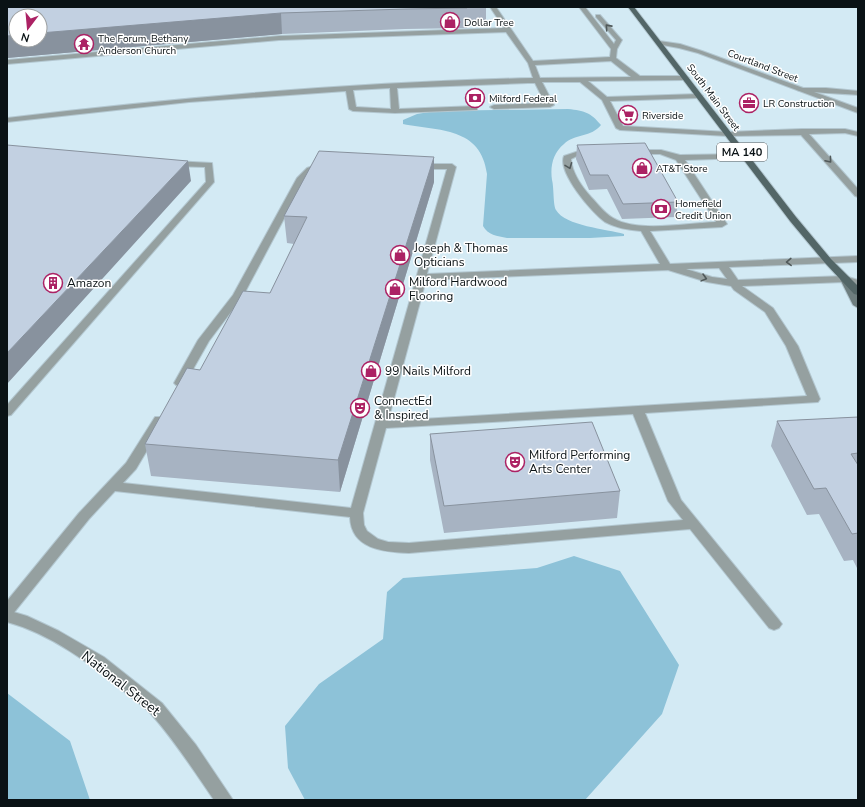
<svg xmlns="http://www.w3.org/2000/svg" width="865" height="807" font-family="'Nunito Sans',sans-serif">
<style>
.green{fill:#8dc2d8}
.lines{fill:none;stroke-linecap:round;stroke-linejoin:round}
.service-casing{stroke:#b3c7d0;stroke-width:2}
.minor-casing{stroke:#b3c7d0;stroke-width:2}
.secondary-casing{stroke:#b3c7d0;stroke-width:2}
.primary-casing{stroke:#b3c7d0;stroke-width:2}
.service{fill:#95a0a0;fill-rule:evenodd}
.minor{fill:#95a0a0;fill-rule:evenodd}
.secondary{fill:#6e7e7f;fill-rule:evenodd}
.primary{fill:#536667;fill-rule:evenodd}
.wall{fill:#a7b3c2}
.shaded-wall{fill:#88929e}
.building{fill:#c2d0e1;stroke:#88929e}
.oneway{stroke:#50595a}
.labels{text-anchor:middle;stroke-width:3;stroke-linejoin:round;paint-order:stroke}
.far-poi-label{font-size:10px;fill:#0a1215;stroke:#fff;text-anchor:start}
.far-street-label{font-size:10px;fill:#0a1215;stroke:#fff}
.shield{fill:#fff;stroke:#54595b;stroke-width:1}
.shield-label{font-size:11px;font-weight:bold;fill:#0a1215}
.poi-label{font-size:12px;fill:#0a1215;stroke:#fff;text-anchor:start}
.near-street-label{font-size:14px;fill:#0a1215;stroke:#fff}
</style>
<rect width="100%" height="100%" fill="#d3eaf4"/>
<path class="green" d="M568,109C585,111 590,112 601,125C592,137 574,134 564,144C553,153 550,166 552,180C554,187 553,205 556,210C565,226 607,229 624,234V236L590,238H507C497,236 488,235 483,226L487,174C481,127 439,131 403,124V120L417,114L435,111Z
M574,556L620,571L679,665L662,714L585,800H305L288,768L285,726L319,684L383,639L387,592L403,578L537,568Z
M7,693L70,741L90,800H7Z"/>
<g class="lines">
<defs>
<path id="service" d="M490,7H496L533,61L610,57L611,49L579,7H585L614,44L616,40L596,17V15H600L621,39L622,40L617,49L616,58L640,76H685L689,78L685,80L588,81L607,97L699,94L703,96L699,98L610,101L623,126L728,132L802,129H845L858,132V136L845,133L809,134L858,189V197L855,196L801,135L728,136L620,130L616,128L602,100L580,82H542L554,105L550,107L494,109L490,107L494,105L545,103L535,83H528L397,88L399,109L477,106V110H474L395,113L353,111L349,109L346,91L189,102L7,122V118C182,97 357,82 533,78L528,63L506,32L279,40L7,64V60L279,36L504,28ZM611,61L631,77L540,78L535,65ZM390,88L391,109L356,107L353,90Z
M798,88H826L858,91V95C849,94 800,92 797,90Z
M630,150H661L680,155L745,154L749,156L745,158L685,160L727,224L722,227L650,231L670,264L858,256V262L729,267L738,280L845,276L858,280V286L844,282L742,286L773,308L798,346L820,399L818,402L645,413L681,500L779,620L782,624L779,628L774,630L769,628L690,529L409,553C383,552 351,549 350,517L115,491L89,519L12,615L7,617V601L79,513L126,463L155,417H163L165,420L136,469L123,483L351,508L447,169H418L415,168L414,166L415,164H452L456,167L427,274L660,264L641,231C629,230 616,228 605,222C592,213 557,172 564,156L576,152L596,151L597,153L596,155L577,156L571,159C572,173 582,187 591,197C598,204 604,213 613,218C638,233 687,223 716,222L676,160L660,154H630L629,152ZM719,268L727,279L712,277L686,269ZM668,270L707,282L731,286L734,290L765,312L786,346L807,396L388,421L426,280ZM633,414L668,501L683,520L409,543L388,542L378,539L367,531L364,525L363,513L386,428Z
M173,161L212,163L214,182L11,415L7,416V405L206,182L205,167L170,166L169,164Z
M322,163L325,164L326,166L313,172L305,179L243,296L209,341L184,385H176L174,383L198,340L233,295L297,178L307,168Z"/>
<path id="minor" d="M659,41L680,44L702,51L858,108V113L698,53L679,48L657,44V42Z
M7,610L27,616L59,631L104,657L162,703L196,745L233,800H214C194,771 175,741 151,714C144,706 134,700 126,693C91,664 51,634 7,622Z"/>
<path id="secondary" d="M845,276L849,277L858,295V308L853,305L840,279Z"/>
<path id="primary" d="M628,7H634L796,217L831,259L858,286V295L854,294L825,263L790,221Z"/>
</defs>
<use href="#service" class="service-casing"/>
<use href="#minor" class="minor-casing"/>
<use href="#secondary" class="secondary-casing"/>
<use href="#primary" class="primary-casing"/>
<use href="#service" class="service"/>
<use href="#minor" class="minor"/>
<use href="#secondary" class="secondary"/>
<use href="#primary" class="primary"/>
</g>
<path class="wall" d="M7,7H486V20L467,21V28L405,29L282,34L7,58Z
M577,145L678,202L676,217L622,219L607,189L589,190L576,159Z
M434,157V182L340,492L151,476L145,444L200,370L270,293L294,244L287,243L284,216Z
M858,417V570L853,560L844,561L819,514L807,515L771,446L777,421Z
M430,434L620,491L617,518L444,533L430,460Z"/>
<path class="shaded-wall" d="M281,13L282,34L7,58V36L16,35V40H40V33Z
M434,157V182L340,492L338,460Z
M188,161L191,181L7,384V353Z"/>
<path class="building" d="M7,7H467V8L405,9L281,13L40,33V16H16V35L7,36Z
M645,143L678,202L623,204L608,175H590L577,145Z
M7,145L188,161L7,353Z
M319,151L434,157L338,460L145,444L187,368L200,370L243,291L270,293L307,217L284,216Z
M858,417V453L851,454L858,465V533L852,534L826,488L814,489L777,421Z
M592,422L620,491L444,506L430,434Z"/>
<defs><path id="oneway-chevron" d="M-2-3.5L2.5 0L-2 3.5" fill="none" stroke-width="1.6" stroke-linecap="round" stroke-linejoin="round"/></defs>
<g class="oneway">
<use href="#oneway-chevron" transform="translate(608 27) rotate(-132)"/>
<use href="#oneway-chevron" transform="translate(829 160) rotate(50)"/>
<use href="#oneway-chevron" transform="translate(569 166) rotate(69)"/>
<use href="#oneway-chevron" transform="translate(789 262) rotate(178)"/>
<use href="#oneway-chevron" transform="translate(704 278) rotate(15)"/>
</g>
<defs>
<symbol id="shop-ring" viewBox="-11 -11 22 22"><circle r="9.5" fill="#fff" stroke="#ac2264" stroke-width="1.5"/><path d="M-5-2.5h2.3a2.7 3.5 0 0 1 5.4 0H5L5.5 6h-11ZM-1.5-2.5h3a1.5 2.3 0 0 0-3 0Z" fill="#ac2264"/></symbol>
<symbol id="temple-ring" viewBox="-11 -11 22 22"><circle r="9.5" fill="#fff" stroke="#ac2264" stroke-width="1.5"/><path d="M0-6L5-2H3V0L6.5 2.5H4V6H1.5V3h-3V6H-4V2.5H-6.5L-3 0V-2H-5Z" fill="#ac2264"/></symbol>
<symbol id="bank-ring" viewBox="-11 -11 22 22"><circle r="9.5" fill="#fff" stroke="#ac2264" stroke-width="1.5"/><path d="M-6-4H6V4H-6ZM0-2.3a2.3 2.3 0 1 0 0 4.6a2.3 2.3 0 1 0 0-4.6Z" fill="#ac2264"/></symbol>
<symbol id="office-ring" viewBox="-11 -11 22 22"><circle r="9.5" fill="#fff" stroke="#ac2264" stroke-width="1.5"/><path d="M-6-3h4V-5.5h4V-3h4V5H-6ZM-1-4.5V-3h2v-1.5ZM-6 0V1H6V0Z" fill="#ac2264"/></symbol>
<symbol id="supermarket-ring" viewBox="-11 -11 22 22"><circle r="9.5" fill="#fff" stroke="#ac2264" stroke-width="1.5"/><path d="M-6-5.5h2.5l.6 2H6L4.5 2H-2.5L-4.4-4H-6ZM-1.5 3.2a1.3 1.3 0 1 0 .1 0ZM3 3.2a1.3 1.3 0 1 0 .1 0Z" fill="#ac2264"/></symbol>
<symbol id="building-ring" viewBox="-11 -11 22 22"><circle r="9.5" fill="#fff" stroke="#ac2264" stroke-width="1.5"/><path d="M-4-6H4V6H1V3H-1V6H-4ZM-2.5-4.3h1.7v1.8h-1.7ZM.8-4.3h1.7v1.8H.8ZM-2.5-1h1.7V.8h-1.7ZM.8-1h1.7V.8H.8Z" fill="#ac2264"/></symbol>
<symbol id="theatre-ring" viewBox="-11 -11 22 22"><circle r="9.5" fill="#fff" stroke="#ac2264" stroke-width="1.5"/><path d="M-5-5.5Q0-4 5-5.5V0Q5 5 0 6Q-5 5-5 0ZM-3.3-2.5H-1v1.5H-3.3ZM1-2.5H3.3v1.5H1ZM-2.8 1Q0 5.5 2.8 1Z" fill="#ac2264"/></symbol>
</defs>
<g fill-rule="evenodd">
<use href="#shop-ring" x="439" y="11" width="22" height="22"/>
<use href="#temple-ring" x="73" y="33" width="22" height="22"/>
<use href="#bank-ring" x="464" y="87" width="22" height="22"/>
<use href="#office-ring" x="738" y="92" width="22" height="22"/>
<use href="#supermarket-ring" x="617" y="104" width="22" height="22"/>
<use href="#shop-ring" x="631" y="157" width="22" height="22"/>
<use href="#bank-ring" x="650" y="198" width="22" height="22"/>
<use href="#shop-ring" x="389" y="244" width="22" height="22"/>
<use href="#building-ring" x="42" y="272" width="22" height="22"/>
<use href="#shop-ring" x="384" y="278" width="22" height="22"/>
<use href="#shop-ring" x="360" y="360" width="22" height="22"/>
<use href="#theatre-ring" x="349" y="397" width="22" height="22"/>
<use href="#theatre-ring" x="504" y="451" width="22" height="22"/>
</g>
<g class="labels">
<g class="far-poi-label">
<text x="464" y="26">Dollar Tree</text>
<text x="98" y="42">The Forum, Bethany<tspan x="98" dy="12">Anderson Church</tspan></text>
<text x="489" y="102">Milford Federal</text>
<text x="763" y="107">LR Construction</text>
<text x="642" y="119">Riverside</text>
<text x="656" y="172">AT&amp;T Store</text>
<text x="675" y="207">Homefield<tspan x="675" dy="12">Credit Union</tspan></text>
</g>
<g class="far-street-label">
<text transform="translate(763 65) rotate(21)" y="4">Courtland Street</text>
<text transform="translate(714 97) rotate(53)" y="4">South Main Street</text>
</g>
<rect class="shield" x="717" y="143" width="50" height="18" rx="3"/>
<g class="shield-label">
<text x="742" y="156">MA 140</text>
</g>
<g class="poi-label">
<text x="414" y="252">Joseph &amp; Thomas<tspan x="414" dy="14">Opticians</tspan></text>
<text x="409" y="286">Milford Hardwood<tspan x="409" dy="14">Flooring</tspan></text>
<text x="67" y="287">Amazon</text>
<text x="385" y="375">99 Nails Milford</text>
<text x="374" y="405">ConnectEd<tspan x="374" dy="14">&amp; Inspired</tspan></text>
<text x="529" y="459">Milford Performing<tspan x="529" dy="14">Arts Center</tspan></text>
</g>
<g class="near-street-label">
<text transform="translate(121 683) rotate(38)" y="5">National Street</text>
</g>
</g>
<rect width="865" height="807" fill="none" stroke="#0a1215" stroke-width="16"/>
<g transform="translate(28 28) rotate(196)"><circle r="19" fill="#ffffff" stroke="#9da0a1"/>
<path d="M0-3L7 15L0 10L-7 15Z" fill="#ac2264"/>
<text y="-6" font-size="11" font-weight="bold" text-anchor="middle" fill="#0a1215">N</text>
</g>
</svg>
